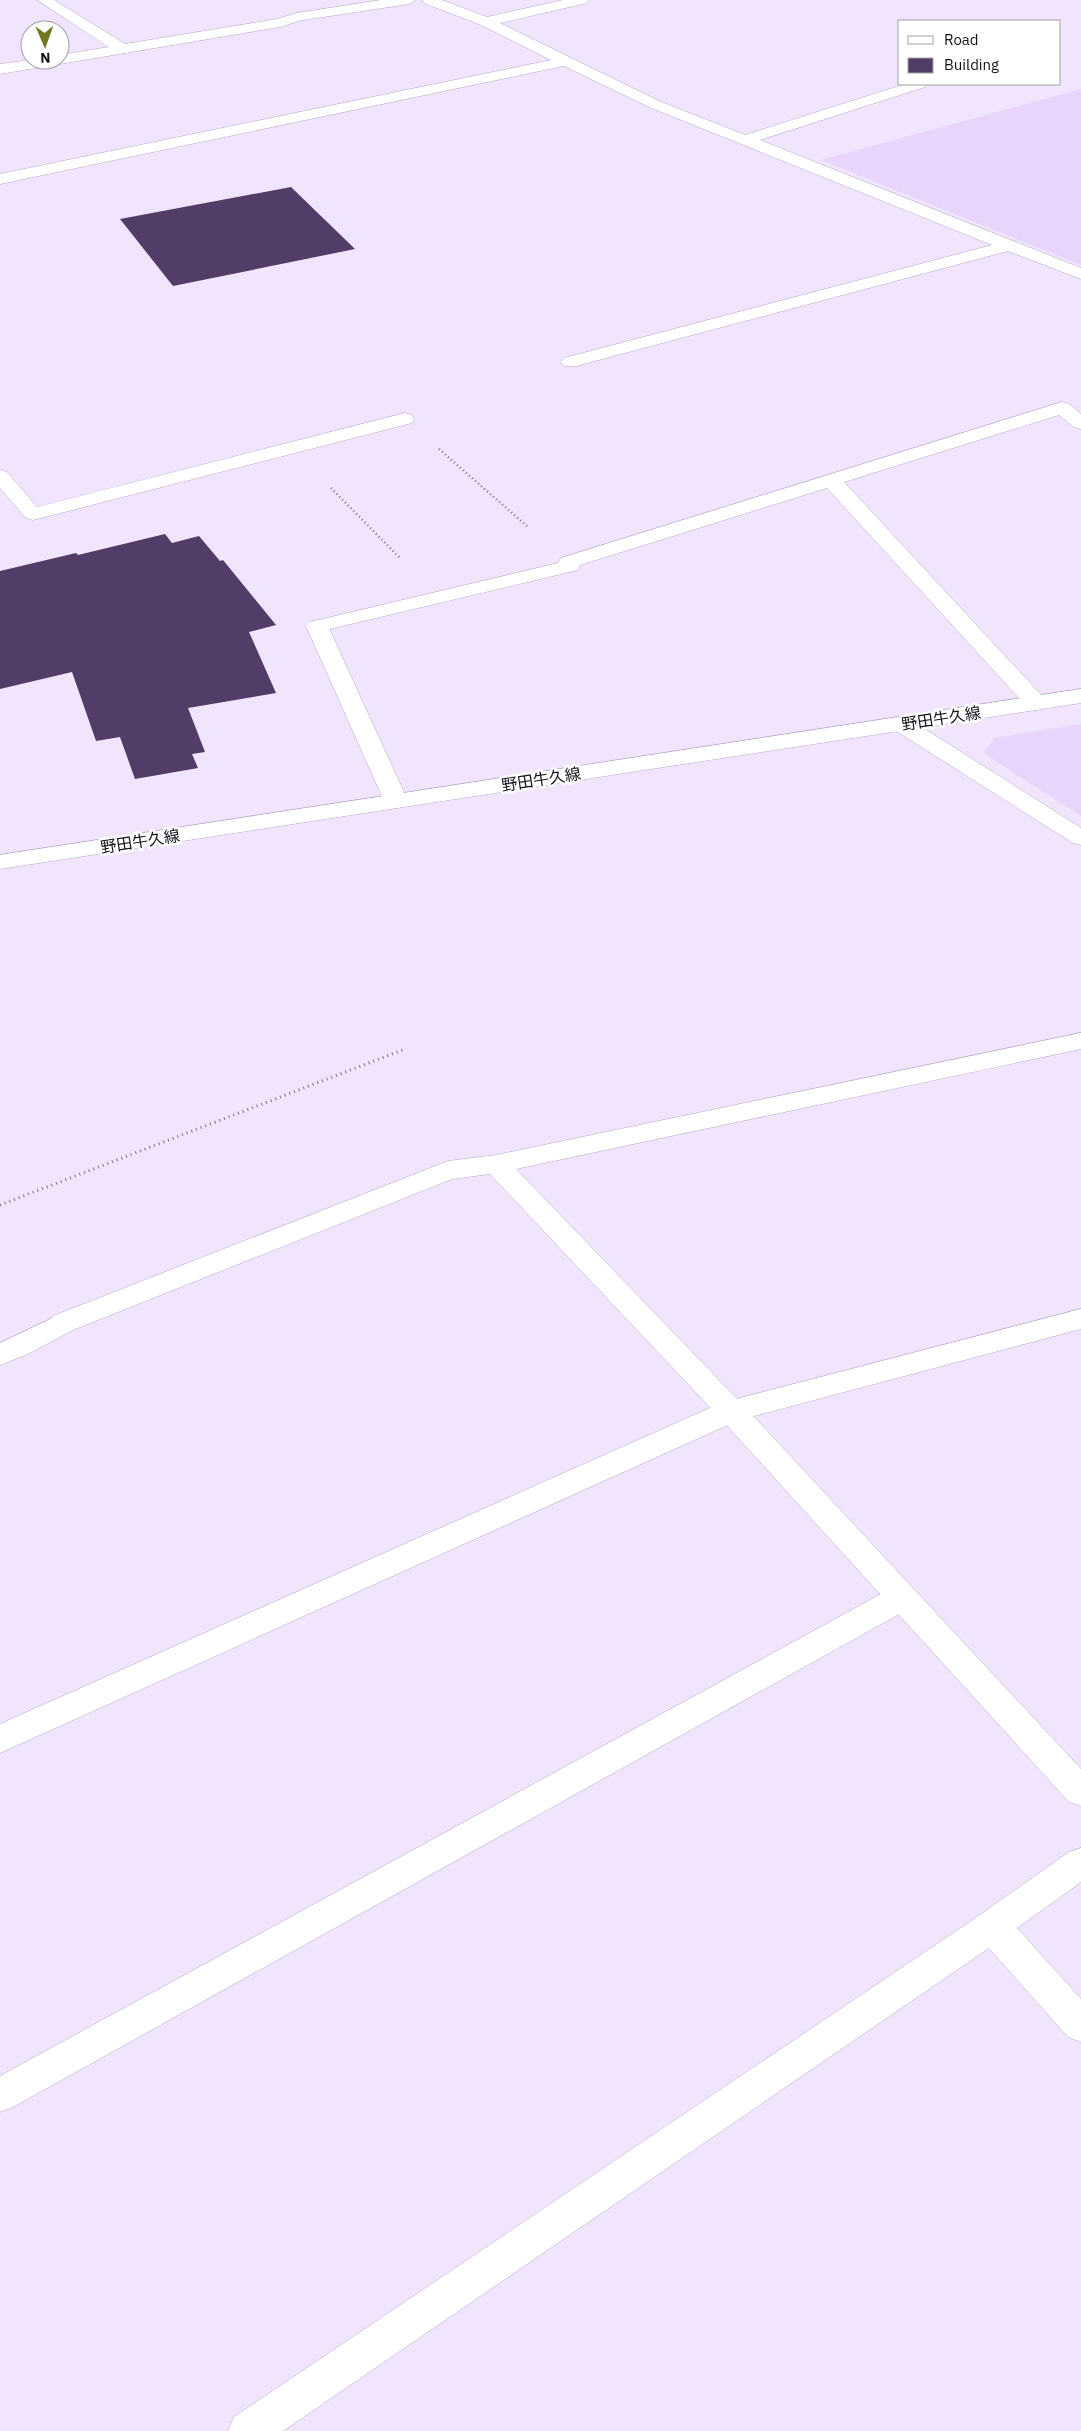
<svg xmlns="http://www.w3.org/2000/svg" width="1081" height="2431" font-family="'IBM Plex Sans','Noto Sans JP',sans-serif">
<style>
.built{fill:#e7d5fb}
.building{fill:#523c68}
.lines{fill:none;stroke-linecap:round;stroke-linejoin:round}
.service-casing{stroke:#b7aac7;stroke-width:1}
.minor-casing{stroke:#b7aac7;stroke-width:1}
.primary-casing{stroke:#b7aac7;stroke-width:1}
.path-far1{stroke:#7d7586;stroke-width:2.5;stroke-dasharray:1 3;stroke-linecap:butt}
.path{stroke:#7d7586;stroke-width:3;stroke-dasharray:1 4;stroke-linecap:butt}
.service{fill:#fff;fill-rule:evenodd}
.minor{fill:#fff;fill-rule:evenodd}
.primary{fill:#fff;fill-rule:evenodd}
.labels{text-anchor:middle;stroke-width:5;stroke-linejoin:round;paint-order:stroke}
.street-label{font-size:16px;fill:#16111b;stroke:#fff}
</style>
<rect width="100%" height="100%" fill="#f0e5fd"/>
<path class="built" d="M1081,89V265L821,160Z
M1081,724V816L983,753L995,738Z"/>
<path class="building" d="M291,187L355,249L173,286L120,219Z
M165,534L172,543L199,536L220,561L223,560L276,625L249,632L276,693L188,708L205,752L192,754L198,768L135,779L120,737L96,741L72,672L0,689V571L76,553L78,555Z"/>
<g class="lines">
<defs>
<path id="service" d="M37,0H54L125,44L277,19L297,13L304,17L302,20L280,27L0,74V64L30,60H60V55L109,47Z
M1062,402L1069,404L1081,414V429L1074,427L1059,415L844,482L1044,698L1047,703L1044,708L1036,710L1028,708L827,488L580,565L578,570L317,632L310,630L306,626L310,622L558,563L561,558Z
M1081,1309V1329L739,1420L0,1753V1724L721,1403Z
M63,1313L73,1316L77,1323L73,1330L28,1354L0,1365V1343Z
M901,1585L912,1589L917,1598L912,1607L13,2107L0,2112V2076L890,1589Z"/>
<path id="minor" d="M381,0H416L409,4L297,21L290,17L297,13Z
M422,0H442L487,17L563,0H589L587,3L500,23L659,101L745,135L905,84H927L925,87L760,140L1081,268V279L1008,251L576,366H564L561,362L564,358L992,245L649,107L564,66L0,184V174L551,60L481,25L424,3Z
M405,413L412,415L414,419L412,423L33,520L26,518L0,488V470L7,472L37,507Z
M317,620L324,622L328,626L408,801L404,806L396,808L388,806L384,801L306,626L310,622Z
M901,717L909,719L1081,828V845L1073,843L893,729L890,724L893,719Z
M1081,1033V1049L516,1169L741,1403L1081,1769V1806L1069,1802L721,1419L490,1174L452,1179L73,1330L63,1333L53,1330L49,1323L53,1316L448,1161L496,1155Z
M1081,1848V1882L1017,1928L1081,1999V2042L1068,2037L989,1948L283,2431H228L234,2417L980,1915L1069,1852Z"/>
<path id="primary" d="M1081,689V703L0,869V855Z"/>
</defs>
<use href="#service" class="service-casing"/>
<use href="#minor" class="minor-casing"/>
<use href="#primary" class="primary-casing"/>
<path class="path-far1" d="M439,449L528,527
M331,488L400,558"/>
<path class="path" d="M0,1205L405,1049"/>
<use href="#service" class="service"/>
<use href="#minor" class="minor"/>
<use href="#primary" class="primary"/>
</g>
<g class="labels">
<g class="street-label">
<text transform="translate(941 718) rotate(-9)" y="6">野田牛久線</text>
<text transform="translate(541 779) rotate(-9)" y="6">野田牛久線</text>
<text transform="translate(140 841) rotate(-9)" y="6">野田牛久線</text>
</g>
</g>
<rect x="898" y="20" width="162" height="65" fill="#ffffff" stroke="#a2a0a4"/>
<rect x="908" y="36" width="25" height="8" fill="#ffffff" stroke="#a2a0a4"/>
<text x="944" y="45" font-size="15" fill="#16111b">Road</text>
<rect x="908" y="58" width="25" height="15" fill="#523c68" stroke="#a2a0a4"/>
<text x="944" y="70" font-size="15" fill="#16111b">Building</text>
<g transform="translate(45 45) rotate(178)"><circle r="24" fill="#ffffff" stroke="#a2a0a4"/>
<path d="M0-4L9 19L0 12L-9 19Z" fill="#737820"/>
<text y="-8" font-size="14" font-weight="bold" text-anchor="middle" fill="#16111b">N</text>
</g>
</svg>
